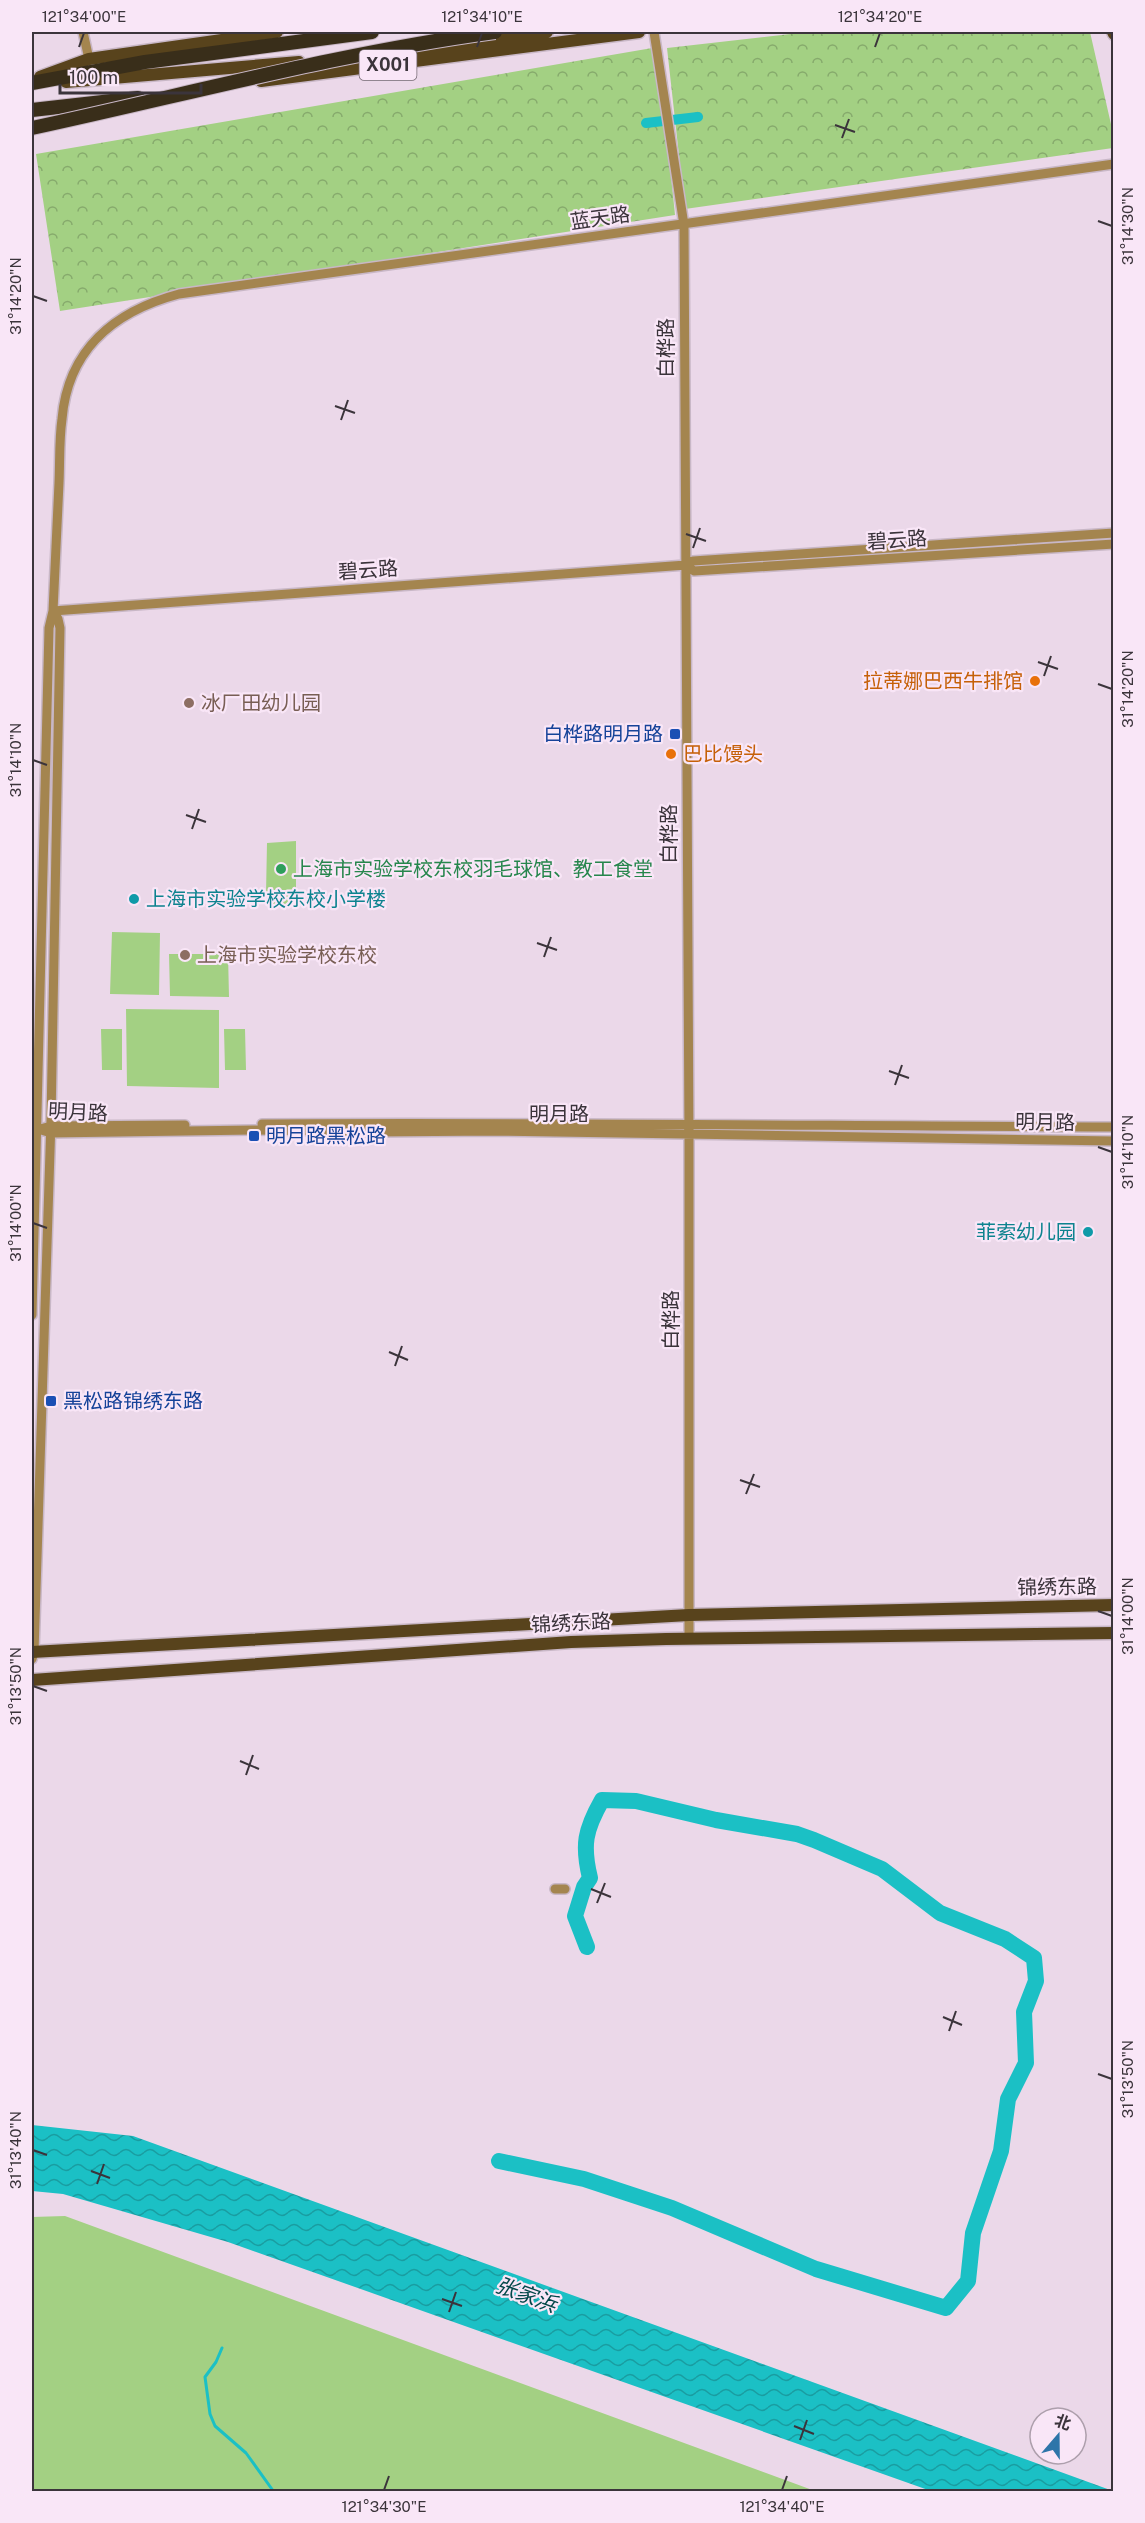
<svg xmlns="http://www.w3.org/2000/svg" width="1145" height="2523" font-family="'Public Sans','Noto Sans SC',sans-serif">
<style>
.grass{fill:#a3d083}
.park{fill:url(#park-crowns)}
.water{fill:url(#water-waves)}
.lines{fill:none;stroke-linecap:round;stroke-linejoin:round}
.stream{stroke:#1bc0c5;stroke-width:3}
.canal{stroke:#1bc0c5;stroke-width:10}
.river{stroke:#1bc0c5;stroke-width:16}
.minor-casing{stroke:#c8b7c6;stroke-width:12}
.major-casing{stroke:#c8b7c6;stroke-width:15}
.highway-casing{stroke:#c8b7c6;stroke-width:16}
.minor{stroke:#a4854f;stroke-width:9}
.major{stroke:#58431c;stroke-width:12}
.highway{stroke:#392e1a;stroke-width:14}
.highway-bridge-casing{stroke:#c8b7c6;stroke-width:16;stroke-linecap:butt}
.highway-bridge{stroke:#392e1a;stroke-width:14}
.ticks{fill:none;stroke:#3b343b;stroke-width:2}
.food-dot{fill:#e8710a;stroke:#f9e6f7;stroke-width:2}
.education-dot{fill:#8d6e63;stroke:#f9e6f7;stroke-width:2}
.transit-dot{fill:#1a4fb4;stroke:#f9e6f7;stroke-width:2}
.leisure-dot{fill:#2e9e5b;stroke:#f9e6f7;stroke-width:2}
.culture-dot{fill:#0f9aa8;stroke:#f9e6f7;stroke-width:2}
.labels{text-anchor:middle;stroke-width:4.5;stroke-linejoin:round;paint-order:stroke}
.shield{fill:#f9e6f7;stroke:#746973;stroke-width:1.5}
.shield-label{font-size:18px;font-weight:bold;fill:#3b343b}
.street-label{font-size:20px;fill:#3b343b;stroke:#f9e6f7}
.food-label{font-size:20px;fill:#c56008;stroke:#f9e6f7;text-anchor:end}
.education-label{font-size:20px;fill:#785e54;stroke:#f9e6f7;text-anchor:start}
.transit-label{font-size:20px;fill:#164399;stroke:#f9e6f7;text-anchor:start}
.leisure-label{font-size:20px;fill:#27864d;stroke:#f9e6f7;text-anchor:start}
.culture-label{font-size:20px;fill:#0d838f;stroke:#f9e6f7;text-anchor:start}
.water-label{font-size:21px;font-style:italic;fill:#034749;stroke:#f9e6f7}
.neatline{fill:none;stroke:#3b343b;stroke-width:2}
.ticks-label{font-size:15px;text-anchor:middle;fill:#3b343b}
</style>
<defs>
<pattern id="park-crowns" width="20" height="18" patternUnits="userSpaceOnUse" patternTransform="scale(1.5)"><rect width="20" height="18" fill="#a3d083"/><path d="M2 6a3 3 0 1 1 6 0M12 15a3 3 0 1 1 6 0" fill="none" stroke="#86aa6c"/></pattern>
<pattern id="water-waves" width="16" height="10" patternUnits="userSpaceOnUse" patternTransform="scale(1.5)"><rect width="16" height="10" fill="#1bc0c5"/><path d="M0 5q4-4 8 0t8 0" fill="none" stroke="#199da1"/></pattern>
</defs>
<rect width="100%" height="100%" fill="#ebd8e9"/>
<path class="grass" d="M296,841V901L279,908L270,902L266,894L267,843Z
M112,932L160,933L159,995L110,994Z
M169,954H228L229,997L170,996Z
M126,1009L219,1010V1088L127,1086Z
M101,1029H122V1070H102Z
M224,1029H245L246,1070H225Z
M65,2216L815,2491H32V2217Z"/>
<path class="park" d="M808,32H1090L1113,133V148L685,209L667,48Z
M658,47L675,215L60,311L36,154Z"/>
<path class="water" d="M32,2125L133,2136L1113,2491H931L228,2242L63,2194L32,2191Z"/>
<g class="lines">
<path class="stream" d="M222,2348L216,2362L205,2377L210,2414L215,2426L246,2453L274,2492"/>
<path class="canal" d="M646,123L698,117"/>
<path class="river" d="M499,2161L584,2179L672,2208L816,2269L946,2308L968,2281L973,2233L1001,2151L1008,2099L1026,2063L1024,2012L1036,1981L1034,1958L1005,1939L940,1913L882,1869L814,1840L797,1834L716,1820L636,1801L602,1800C585,1830 582,1845 590,1878L584,1887L575,1916L587,1947"/>
<defs>
<path id="minor" d="M83,32L89,59
M654,32L684,225L689,1138V1638
M686,565L694,571L1114,544
M53,611L686,565L693,561L1114,533
M262,1124C546,1122 830,1126 1114,1127
M38,1129L51,1133L253,1130L375,1132L494,1131L1114,1141
M40,1129L51,1126L185,1125
M32,1315L49,628L53,611C55,568 57,526 59,483C60,461 59,440 62,419C68,349 115,311 179,294L1114,164
M32,1659L34,1652L51,1120L60,628L58,619L53,611
M555,1889H565"/>
<path id="major" d="M1113,32L1114,34
M409,52L547,32
M40,77L89,59L277,32
M261,81L639,32
M66,82L299,62
M32,1652L689,1615L1114,1605
M32,1680L571,1642L666,1639L1114,1633"/>
<path id="highway" d="M32,83L145,62L372,32
M32,110L138,98"/>
</defs>
<use href="#minor" class="minor-casing"/>
<use href="#major" class="major-casing"/>
<use href="#highway" class="highway-casing"/>
<use href="#minor" class="minor"/>
<use href="#major" class="major"/>
<use href="#highway" class="highway"/>
<defs>
<path id="highway-bridge" d="M32,128C185,95 339,53 495,32"/>
</defs>
<use href="#highway-bridge" class="highway-bridge-casing"/>
<use href="#highway-bridge" class="highway-bridge"/>
</g>
<path class="ticks" d="M79,47L84,33M477,47L482,33M875,47L880,33M835,125L855,132M842,138L849,119M1098,221L1112,226M33,296L47,301M335,406L355,413M341,420L348,400M686,534L706,541M693,548L700,528M1038,662L1058,669M1044,676L1051,656M1098,684L1112,689M33,760L47,765M186,815L206,822M192,829L199,809M537,943L557,950M544,957L551,937M889,1071L909,1078M895,1085L902,1065M1098,1147L1112,1152M33,1223L47,1228M389,1352L408,1360M395,1366L402,1346M740,1480L760,1487M746,1494L754,1474M1098,1611L1112,1616M33,1686L47,1691M240,1761L259,1769M246,1775L253,1755M591,1889L611,1897M597,1903L605,1883M943,2017L962,2025M949,2031L956,2011M1098,2074L1112,2079M33,2150L47,2155M91,2171L110,2178M97,2184L104,2164M442,2299L462,2306M449,2312L456,2292M794,2426L814,2434M800,2440L807,2420M384,2490L389,2476M782,2490L787,2476"/>
<g class="food-dot">
<circle cx="1035" cy="681" r="6"/>
<circle cx="671" cy="754" r="6"/>
</g>
<g class="education-dot">
<circle cx="189" cy="703" r="6"/>
<circle cx="185" cy="955" r="6"/>
</g>
<g class="transit-dot">
<rect x="669" y="728" width="12" height="12" rx="3"/>
<rect x="248" y="1130" width="12" height="12" rx="3"/>
<rect x="45" y="1395" width="12" height="12" rx="3"/>
</g>
<circle class="leisure-dot" cx="281" cy="869" r="6"/>
<g class="culture-dot">
<circle cx="134" cy="899" r="6"/>
<circle cx="1088" cy="1232" r="6"/>
</g>
<g class="labels">
<rect class="shield" x="359.5" y="50" width="57" height="30" rx="4.5"/>
<g class="shield-label">
<text x="388" y="71">X001</text>
</g>
<g class="street-label">
<text transform="translate(600 218) rotate(-8)" y="7">蓝天路</text>
<text transform="translate(666 348) rotate(-90)" y="7">白桦路</text>
<text transform="translate(897 540) rotate(-4)" y="7">碧云路</text>
<text transform="translate(368 570) rotate(-4)" y="7">碧云路</text>
<text transform="translate(669 834) rotate(-90)" y="7">白桦路</text>
<text transform="translate(78 1112) rotate(3)" y="7">明月路</text>
<text x="559" y="1121">明月路</text>
<text transform="translate(1045 1122) rotate(1)" y="7">明月路</text>
<text transform="translate(671 1320) rotate(-90)" y="7">白桦路</text>
<text transform="translate(1057 1587) rotate(-1)" y="7">锦绣东路</text>
<text transform="translate(571 1623) rotate(-3)" y="7">锦绣东路</text>
</g>
<g class="food-label">
<text x="1023" y="688">拉蒂娜巴西牛排馆</text>
<text x="683" y="761" text-anchor="start">巴比馒头</text>
</g>
<g class="education-label">
<text x="201" y="710">冰厂田幼儿园</text>
<text x="197" y="962">上海市实验学校东校</text>
</g>
<g class="transit-label">
<text x="663" y="741" text-anchor="end">白桦路明月路</text>
<text x="266" y="1143">明月路黑松路</text>
<text x="63" y="1408">黑松路锦绣东路</text>
</g>
<g class="leisure-label">
<text x="293" y="876">上海市实验学校东校羽毛球馆、教工食堂</text>
</g>
<g class="culture-label">
<text x="146" y="906">上海市实验学校东校小学楼</text>
<text x="1076" y="1239" text-anchor="end">菲索幼儿园</text>
</g>
<g class="water-label">
<text transform="translate(526 2295) rotate(20)" y="7">张家浜</text>
</g>
</g>
<rect width="1145" height="2523" fill="none" stroke="#f9e6f7" stroke-width="66"/>
<g transform="translate(1058 2436) rotate(20)"><circle r="28" fill="#f9e6f7" stroke="#ad9fac" stroke-width="1.5"/>
<path d="M0-4.5L10 22L0 15L-10 22Z" fill="#2d75a9"/>
<text y="-9" font-size="16" font-weight="bold" text-anchor="middle" fill="#3b343b">北</text>
</g>
<path d="M60 84v9h141v-9" fill="none" stroke="#3b343b" stroke-width="3"/>
<text x="69" y="84" font-size="18" fill="#3b343b" stroke="#f9e6f7" stroke-width="4.5" paint-order="stroke">100 m</text>
<rect x="33" y="33" width="1079" height="2457" class="neatline"/>
<g class="ticks-label">
<text x="84" y="22">121°34'00"E</text>
<text x="482" y="22">121°34'10"E</text>
<text x="880" y="22">121°34'20"E</text>
<text transform="translate(1128 226) rotate(-90)" y="5">31°14'30"N</text>
<text transform="translate(16 296) rotate(-90)" y="5">31°14'20"N</text>
<text transform="translate(1128 689) rotate(-90)" y="5">31°14'20"N</text>
<text transform="translate(16 760) rotate(-90)" y="5">31°14'10"N</text>
<text transform="translate(1128 1152) rotate(-90)" y="5">31°14'10"N</text>
<text transform="translate(16 1223) rotate(-90)" y="5">31°14'00"N</text>
<text transform="translate(1128 1616) rotate(-90)" y="5">31°14'00"N</text>
<text transform="translate(16 1686) rotate(-90)" y="5">31°13'50"N</text>
<text transform="translate(1128 2079) rotate(-90)" y="5">31°13'50"N</text>
<text transform="translate(16 2150) rotate(-90)" y="5">31°13'40"N</text>
<text x="384" y="2512">121°34'30"E</text>
<text x="782" y="2512">121°34'40"E</text>
</g>
</svg>
